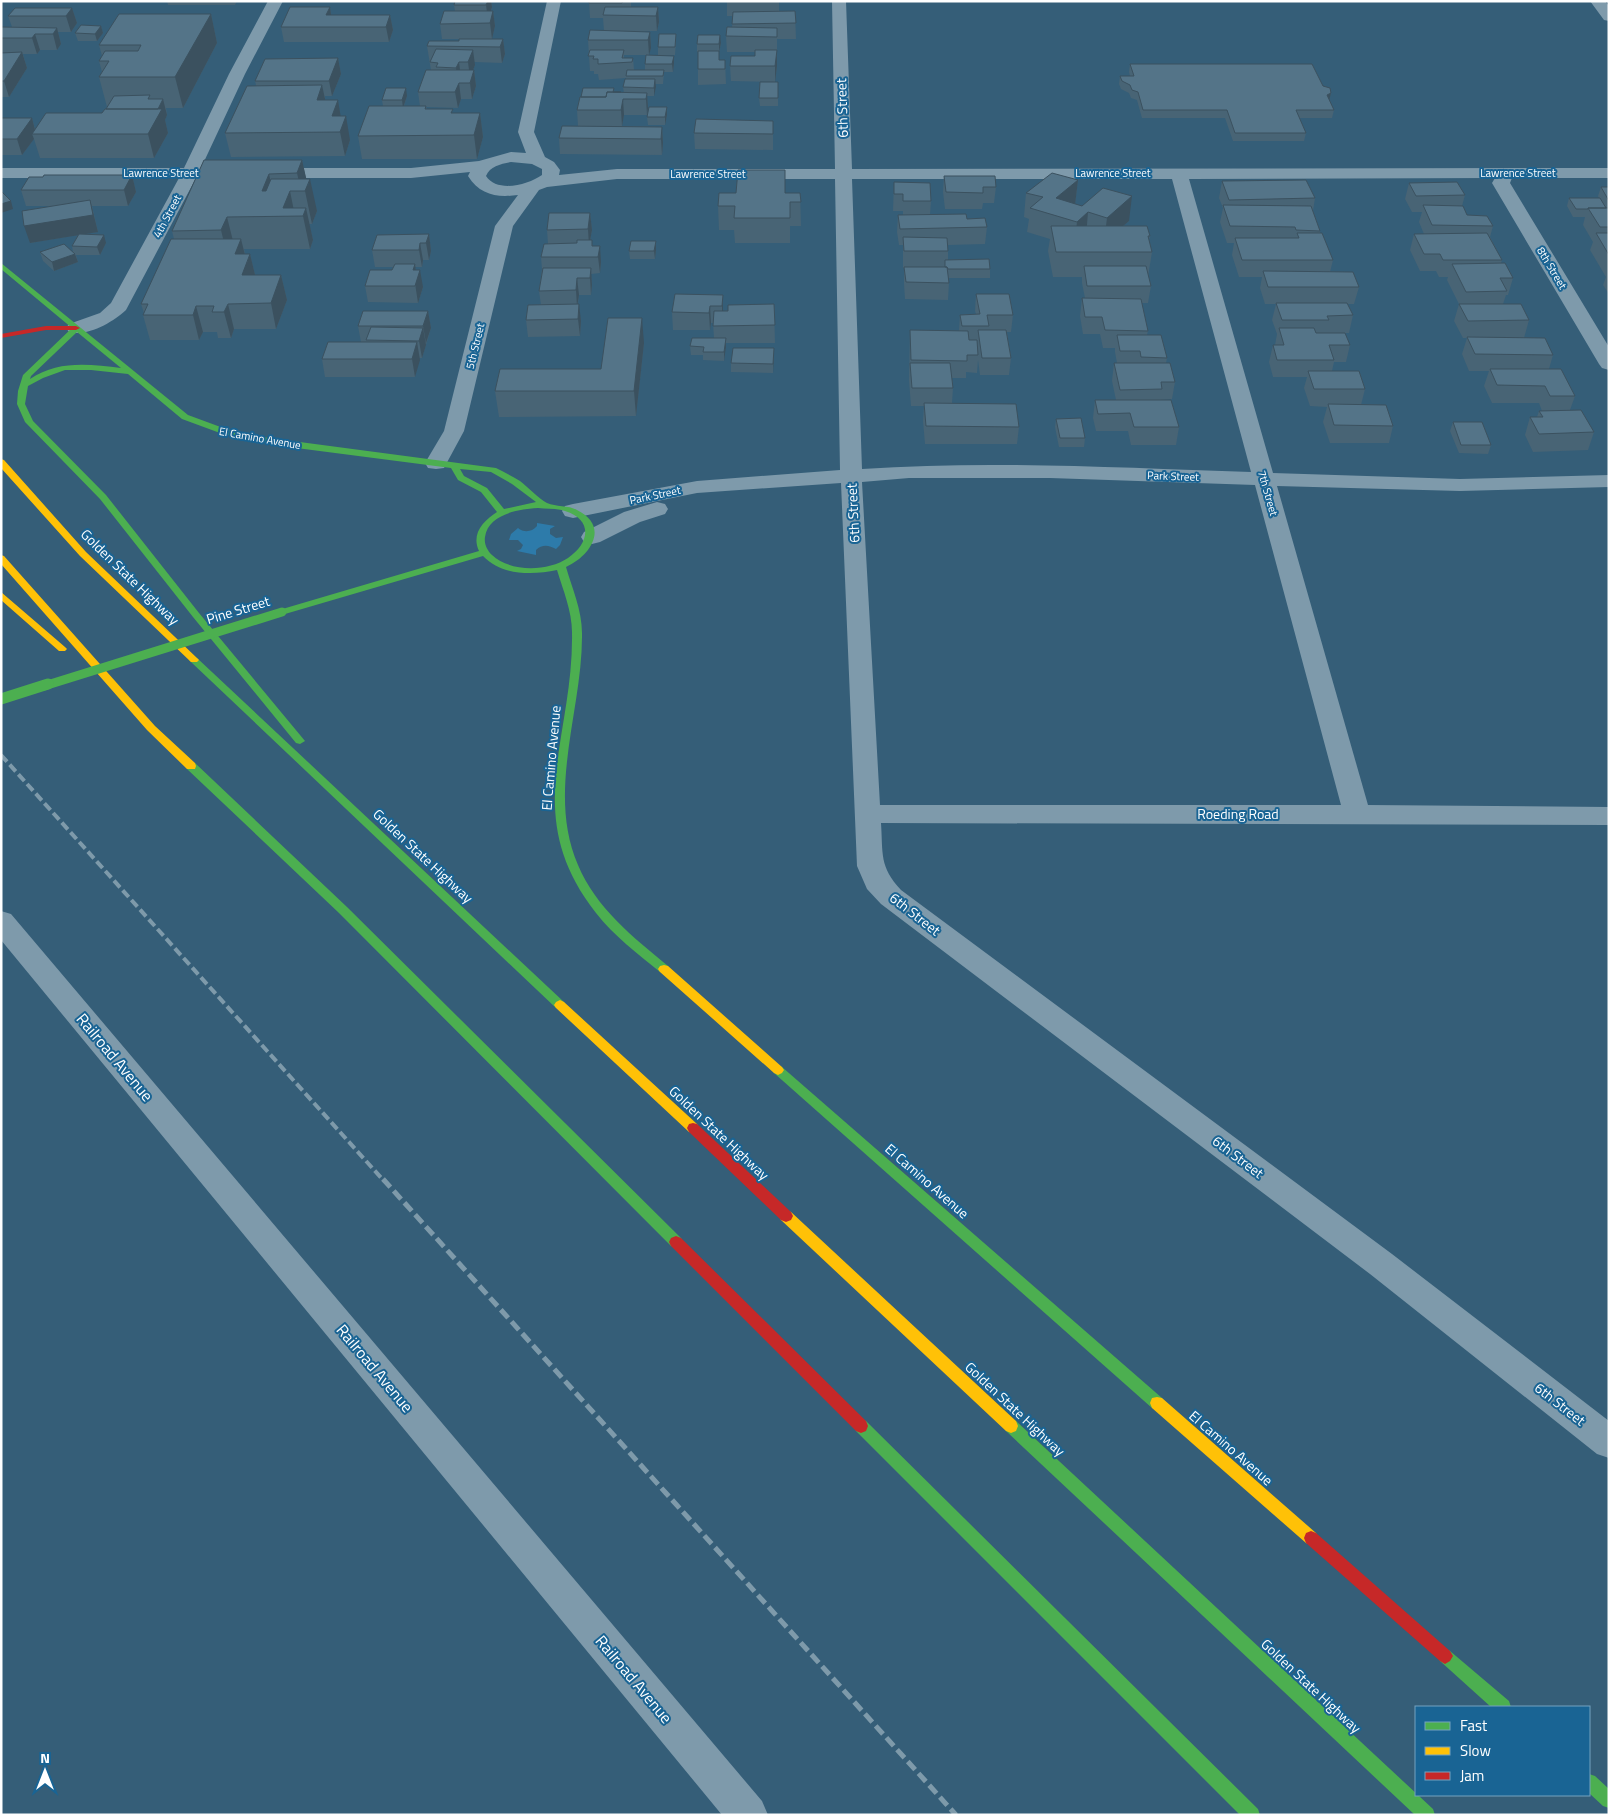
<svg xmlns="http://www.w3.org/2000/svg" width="1610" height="1816" font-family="'Titillium Web',sans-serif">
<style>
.green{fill:#2d7baa}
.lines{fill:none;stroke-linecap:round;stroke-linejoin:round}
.street{fill:#7e9aab;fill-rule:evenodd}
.fast{fill:#4caf50;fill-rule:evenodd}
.slow{fill:#ffc107;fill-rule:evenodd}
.jam{fill:#c62828;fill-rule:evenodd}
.rail-far1{stroke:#7e9aaa;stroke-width:4;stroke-dasharray:9 4;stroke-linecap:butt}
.rail{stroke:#7e9aaa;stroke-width:5;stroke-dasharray:11 5;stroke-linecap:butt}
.fast-bridge-far1{stroke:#4caf50;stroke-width:9}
.fast-bridge{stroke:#4caf50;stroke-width:11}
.wall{fill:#486475}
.shaded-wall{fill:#3b515f}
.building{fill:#547488;stroke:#3b515f}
.labels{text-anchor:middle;stroke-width:4;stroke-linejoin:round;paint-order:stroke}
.far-street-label{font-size:11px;fill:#fff;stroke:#196494}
.street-label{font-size:14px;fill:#fff;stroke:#196494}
.near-street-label{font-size:16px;fill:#fff;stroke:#196494}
</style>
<rect width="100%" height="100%" fill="#355e78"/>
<path class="green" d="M537,523L555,526L550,529V534L556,538L563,537L560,545L556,549C549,545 542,544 536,550V555L517,551L521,549L523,545L518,540H509L511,534L518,528C524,533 532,532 537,526Z"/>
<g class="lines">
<path class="street" d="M268,1H283L245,74L201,168H411L479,161L511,152L526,153L518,132L547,1H561L534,132L545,157L554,162L560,170L559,175L617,169H835L832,1H846L852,169L1609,168V178H1512L1510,183L1609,347V370L1602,368L1599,364L1492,183L1495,178L1189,179L1273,473L1460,479L1609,475V487L1460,491L1277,486L1368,805L1609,807V825L881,823C883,853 879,867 901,890L1392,1254L1609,1421V1458L1597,1454L1370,1274L881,904L867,889L857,866L841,483L697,493L573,518L565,516L562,511L565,506L573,504L697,481L840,470L835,179H617L547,187L539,190L513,226L464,431L444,468L436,469L428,468L425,463L444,431L495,226L518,195C497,198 480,195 468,176L470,172L411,178H196L126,310C113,322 88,337 69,332L66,328L69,324L100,313L111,303L179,178H1V168H184L229,74ZM511,162L532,164L542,169V175C528,185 497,193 486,176C490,166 501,164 511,162ZM852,179H1172L1251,472C1122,468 991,460 862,469ZM909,478H1050L1255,485L1341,805H880L862,482Z
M1590,1H1605L1609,6V21L1604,20Z
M657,502L665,504L668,509L665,514L640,522L600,542L592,544L584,542L581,537L584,532L624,512Z
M1,911L11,914L762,1801L768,1815H722L1,940Z"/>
<path class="fast" d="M1,263L188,415L226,429L262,437L496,468C504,472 512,476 520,481C529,488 538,498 547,503C556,507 568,505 577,510C610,526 591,556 566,567C572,588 582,610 582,633C583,710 546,791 578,865C596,908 633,937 668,966L670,969L668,972H660C638,954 614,936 596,913C519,815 574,739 572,632C572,611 563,590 557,570C533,575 502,576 483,556L285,614H279V610L479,551C471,534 483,521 497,512L481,492L458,480L451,468L281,446L220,433L182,419L128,374L91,370H65L43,378L28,386L25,404L33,421L106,495L199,613L305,741L300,744L296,743L193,617L100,499L25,422L17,404L18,391L23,375L72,328L1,269ZM77,332L121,368C89,364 58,360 30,379L31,376ZM460,469L491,472L512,484L536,502L504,509L487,488L464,476ZM538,508C547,509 556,508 565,511C594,520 589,544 568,558C547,572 510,572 492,555C487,550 484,544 485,537C488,514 519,509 538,508Z
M194,657L197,658L564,1002L566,1005L564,1008H556L191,662L189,660L191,658Z
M191,762L195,763L347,907L681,1238L683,1242L681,1246L676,1248L671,1246L339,913L187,769L186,766L187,763Z
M778,1065L782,1067L1162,1398L1164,1403L1162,1408L1157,1409L1152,1408L774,1073L772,1070L774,1067Z
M861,1419L866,1421L1258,1809L1260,1815H1240L856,1431L854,1426L856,1421Z
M1011,1419L1016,1421L1433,1809L1435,1815H1415L1006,1431L1004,1426L1006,1421Z
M1445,1648L1450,1651L1509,1701L1511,1707H1491L1440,1661L1437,1656L1440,1651Z
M1589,1774L1595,1776L1609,1789V1808L1603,1806L1589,1793Z"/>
<path class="slow" d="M1,459L4,460L86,552L197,658L199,660L197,662H191L80,556L1,468Z
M1,555L4,556L155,726L195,763L196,766L195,769H187L147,730L1,564Z
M1,592L65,647L67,649L65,651H59L1,600Z
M664,965L668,966L782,1067L784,1070L782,1073L778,1075L774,1073L660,972L658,969L660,966Z
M560,1000L564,1002L697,1124L699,1128L697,1132L693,1133L689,1132L556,1008L554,1005L556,1002Z
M786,1210L791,1212L1016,1421L1018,1426L1016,1431L1011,1433L1006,1431L781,1220L779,1216L781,1212Z
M1157,1397L1162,1398L1316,1533L1318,1538L1316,1543L1311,1545L1306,1543L1152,1408L1150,1403L1152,1398Z"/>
<path class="jam" d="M46,326H76L80,328L76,330H46L1,338V334Z
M693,1123L697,1124L791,1212L793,1216L791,1220L786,1222L781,1220L689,1132L687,1128L689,1124Z
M676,1236L681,1238L866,1421L868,1426L866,1431L861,1433L856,1431L671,1246L669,1242L671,1238Z
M1311,1531L1316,1533L1450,1651L1453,1656L1450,1661L1445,1664L1440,1661L1306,1543L1304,1538L1306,1533Z"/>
<path class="rail-far1" d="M1,755L384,1181"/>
<path class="rail" d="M383,1179L956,1815"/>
<path class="fast-bridge-far1" d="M44,686L282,612"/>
<path class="fast-bridge" d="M1,699L48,684"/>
</g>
<path class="wall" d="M167,1H237L235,5H168Z
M491,1L492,7L491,11H493L495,26L492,39H503L505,54L502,63L474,62L475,65L473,70H474L476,86L472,99H461L458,108L426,107L427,109L453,113H480L483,137L477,159H362L358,136L383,106L382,100L407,96L404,106H420L418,92L431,70L427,46L459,41V39H442L440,24L455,11L454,5Z
M589,1H631V7H658L659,22L657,31H607L650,32L651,48L649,55H624V58H633L634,70H645V64L674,56V63L673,72H664L663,84H655L654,96H647L648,108L647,115H624L622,126H578L577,110L614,92L624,93L623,87L626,79V78L599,80L598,74H594V71H590L588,40L604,31L603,18H590Z
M727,1H779V11H795L796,39H777V66L775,82L731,81L730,66L755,56V52H727L726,36L732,27L733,16H727Z
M330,7L331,15H390L393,30L389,42H284L281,27Z
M72,8L77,23L71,32H58L61,44L57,50H40L37,54H23L27,68L9,97H1V27H12L8,16Z
M211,14L217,43L183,108H166L167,115L165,120L168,133L154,158H40L34,139L22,155H1V118H32L35,129L102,113L107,107L99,77L102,72L99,61L102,56L99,45Z
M101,26L103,33L97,41H78L75,33Z
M676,42L675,55H658V47Z
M721,43L719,52V60H725L726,84L698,85V52H697V44Z
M338,58L341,74L332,96H325V100H338L340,116L350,140L345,156L231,157L225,133L256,85L255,81Z
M1130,64L1323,86L1331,93L1329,100L1334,110L1332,118H1299L1306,133L1304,141H1233L1225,118H1142L1137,100L1131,98L1129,93L1121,89L1119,84L1120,76H1130L1129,72Z
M778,82V106H760L759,98Z
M667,115L665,125H648L647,117Z
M773,121V150L695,149L694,133Z
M662,127L663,143L662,155L560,154L559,138Z
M204,160H302L306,179L317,211L312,224H309L313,240L310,249H244L245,254H250L255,275H281L287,300L276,329H234L231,338H218L217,332H203L199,340H150L143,315L144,313L141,304L174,239L172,231Z
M132,175L136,192L128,206H92L98,232L83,234L106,243L100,255H76L78,262L54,271L43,261L40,252H73L72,246L78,235L30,243L52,206H26L21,190Z
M944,176L996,187L994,203H983L982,209H945L943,192Z
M1078,180L1075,204L1129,221L1123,226L1150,236L1149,240L1152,252L1148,277L1151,286L1148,303H1141L1148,331L1147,335L1167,358L1166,363L1175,382L1172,399L1161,400L1179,427L1176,445H1131L1128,431H1096L1093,418L1095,400H1116L1112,381L1114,363H1117L1115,352V348H1103L1100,334H1083L1080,316L1082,298H1085L1082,283V277H1053L1048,251L1050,239L1027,232L1029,219L1024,217L1026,193Z
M1222,181L1315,198L1313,211L1320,231V233L1333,260L1330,272L1359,287L1354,304H1348L1353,315L1349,333H1332L1350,345L1346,362H1334L1332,371L1365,389L1361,405L1393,426L1389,443H1330L1323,422L1327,407L1310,406L1304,388L1307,377H1273L1269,362L1273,345H1275L1277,334L1272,320L1276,304H1265L1260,288L1262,277H1239L1232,255L1234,243H1227L1220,222L1223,208L1219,198Z
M894,182L931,201L930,215L967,219L987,227L985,244L948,245V260L990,269V278H949V283L948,300L905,299L904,284V268H903V245H899L897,232L898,215H903V211H893Z
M1409,183L1465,195L1462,206L1467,215L1493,226L1490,237L1502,260L1501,263L1513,278L1508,295H1506L1503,304L1529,320L1524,338L1553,355L1549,369L1575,396L1570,410L1594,432L1588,450L1533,452L1525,435L1530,417H1537L1539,411H1542L1539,403H1492L1484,386L1489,371H1469L1462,354L1467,338H1463L1454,321L1459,304L1447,280L1448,277H1439L1436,271H1420L1410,250L1414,234H1424L1419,222L1422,212H1412L1405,199Z
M1601,187H1609V294L1603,285L1606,277L1590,250L1593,242L1583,225L1585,217H1573L1567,206L1569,198H1599L1598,196Z
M785,193H800L801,226H790V243H735L734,230H719L718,206Z
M590,213L592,230L590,240L601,262L600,273L591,274L592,285L591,295H579L578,304L581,321L580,336L528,337L526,320L541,305L539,291L542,269L541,257L548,244L547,230Z
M429,234L431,251L429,260H423L422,267H415L416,270L423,287L418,303L368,302L365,286L392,270L393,267H375L372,250Z
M656,250L655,259H630L629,251Z
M976,294L1013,315L1011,332H1007L1011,358L1009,375H980L978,360L977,373L966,372V378H952L953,388L952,403L1019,427L1017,444H925L923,421L924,406H911L909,380L910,330L959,331L960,315L976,314L975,311Z
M723,295V311L774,304L775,343H726L724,361L703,360V355H691L690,346L714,338L713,323H711L710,330H673L672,312Z
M428,311L431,328L422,358H419L415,377H325L322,359L361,342L358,326Z
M644,343L636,416L499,417L495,391L601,369Z
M774,348L773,373L731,372V363Z
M1056,419L1085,438L1084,447H1059L1055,427Z
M1453,422L1491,445L1488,454L1459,453L1450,431Z"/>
<path class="shaded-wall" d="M488,1H491L492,7L488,20L486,5Z
M330,7L332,22L326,15Z
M658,7L659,22L657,31L656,16Z
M72,8L77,23L71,32L66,16Z
M493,11L495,26L492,39L490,23Z
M211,14L217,43L183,108L175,77Z
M390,15L393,30L389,42L386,27Z
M101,26L103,33L97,41L95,34Z
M57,28L61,44L57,50L53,34Z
M650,32L651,48L649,55L648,40Z
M35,34L40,50L37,54L32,38Z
M720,35L721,43L719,52V44Z
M503,39L505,54L502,63L500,47Z
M473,50L475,65L470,78L468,62Z
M777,50V66L775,82V66Z
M22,52L27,68L9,97L4,81Z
M674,56V63L673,72L672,64Z
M338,58L341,74L332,96L329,81Z
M459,62L461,78L458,83L456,68Z
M474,70L476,86L472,99L470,83Z
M655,79L656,87L654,96V88Z
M459,83L461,99L458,108L455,92Z
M322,85L327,108L317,100Z
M406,88L407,96L403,108L402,100Z
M647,93L648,108L647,115L646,99Z
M1331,93L1329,101L1327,95Z
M163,99L167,115L165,120L168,133L154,158L148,134L157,111Z
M623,99L624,115L622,126L621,110Z
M338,100L342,124L332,116Z
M667,107V115L665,125V117Z
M480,113L483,137L477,159L474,135Z
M346,116L350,140L345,156L340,132Z
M32,118L36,134H32L34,139L22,155L17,139Z
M662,127L663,143L662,155L661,139Z
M302,160L308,186L310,179L317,211L312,224L305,191H301L297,173Z
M269,174L276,205L262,191Z
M132,175L136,192L128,206L124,190Z
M1078,180L1075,205L1056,198Z
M290,191L295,216L283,208Z
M1132,196L1129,221L1104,242L1107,218Z
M90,200L98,232L30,243L24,226Z
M11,201L13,209L1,213V204Z
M306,208L313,240L310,249L303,216Z
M1088,212L1086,237L1074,247L1077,222Z
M590,213L592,230L589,246L588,229Z
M227,217L235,249L229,263L221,230Z
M429,234L431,251L429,260L426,243Z
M104,235L106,243L100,255L97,247Z
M241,239L247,263L250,254L256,279L248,301L235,254Z
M656,241V250L655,259L654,251Z
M420,243L423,260L422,267L419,250Z
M600,246L601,262L600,273L598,257Z
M75,254L78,262L54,271L52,262Z
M415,264L417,279L420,270L423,287L418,303L413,270Z
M591,268L592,285L591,295L590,278Z
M281,275L287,300L276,329L271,303Z
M577,278L579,295L577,307L576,290Z
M723,295V312L722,323V306Z
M228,304L234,329L231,338L224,312Z
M579,304L581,321L580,336L578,319Z
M196,306L203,332L199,340L193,315Z
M710,306L711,323L710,330L709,313Z
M428,311L431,328L426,343L423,326Z
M642,318L644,343L636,416L634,391Z
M423,328L426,345L422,358L419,341Z
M726,338V347L724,361V352Z
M417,342L420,360L415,377L412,359Z
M774,348V357L773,373V364Z"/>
<path class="building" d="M455,1H488L486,5H454Z
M589,1H623L622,3H589Z
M290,7H330L326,15H390L386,27H281Z
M605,7H658L656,16L603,15Z
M15,8H72L66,16H8Z
M444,11H493L490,23L440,24Z
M795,11L796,23L732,24L733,12Z
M119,14H211L175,77H99L109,61H99L105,51H138L141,45H99Z
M81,25L101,26L95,34L75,33Z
M1,27L57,28L53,34H35L32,38H1Z
M727,27L777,28V37L726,36Z
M590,30L650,32L648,40H588Z
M659,34H676L675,47H658Z
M698,35H720L719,44H697Z
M459,39H503L500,47L427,46L429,41H459Z
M436,49L473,50L468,62H459L456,68L436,67L438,63L430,62Z
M590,50H624L622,58H633L632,62L598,64V59H593L594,56H588Z
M755,50H777L775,66H730L731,56H755Z
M698,51H719V60H725V69H698Z
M22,52L4,81H1V53Z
M646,55L674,56L672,64H645Z
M338,58L329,81H255L265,59Z
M1130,64H1312L1323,86L1330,88L1331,93L1327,95L1334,110H1296L1306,133H1235L1227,110H1143L1138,92L1132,90L1130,85L1122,81L1120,76H1134Z
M426,70H474L470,83H459L455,92H418Z
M627,70H664L663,76H626Z
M625,79H655L654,88L623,87Z
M760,82H778V98H759Z
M322,85L317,100H338L332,116H346L340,132L225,133L247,86Z
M386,88H406L402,100H382Z
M583,88H614L613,92H621H607L606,97H581Z
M607,92L647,93L646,99H623L621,110H577L580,97H606Z
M150,95L148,99H163L158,109H106L114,96Z
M369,106H426L425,109H453L451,113H480L474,135L358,136Z
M649,107H667L665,117H647Z
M105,109H162L148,134H32L46,113H102Z
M1,118H32L17,139H1Z
M696,119L773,121V134L694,133Z
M562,126L662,127L661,139L559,138Z
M204,160H302L297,173L269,174L262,191H266L271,179H310L305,191H290L283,208H306L303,216L227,217L221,230L172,231Z
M738,170H785V193H800L801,202H790V218H734L735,206H718L719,193H736Z
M1052,173L1078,180L1056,198L1082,206L1103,188L1132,196L1107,218L1088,212L1077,222L1030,208L1043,197L1026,193Z
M44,175H132L124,190H21L29,177H43Z
M944,176H995L996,187H983V193L946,192Z
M1306,180L1315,198L1229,200L1222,181Z
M894,182L930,183L931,201H903V194H894Z
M1457,182L1465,195L1416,196L1409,183Z
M1601,187H1609V201Z
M1,191L11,201L1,204Z
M1569,198H1600L1606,208H1588V209H1576Z
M90,200L93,215L24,226L22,211Z
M1223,205L1311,206L1320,231L1296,230L1295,227L1230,226Z
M1423,205L1463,206L1467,215L1487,216L1493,226L1432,225Z
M1588,208H1609V227H1600Z
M549,213H590L588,229L547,230Z
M966,214L967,219L985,218L987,227L900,229L898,215Z
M1051,226H1147L1150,236H1148L1152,252H1056Z
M1297,233H1322L1333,260H1242L1235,238H1299Z
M1487,233L1502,260H1443L1440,254H1424L1414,234Z
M1596,233H1609V255Z
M79,234L104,235L97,247L72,246Z
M429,234L426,243H420L419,250H372L377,235Z
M903,237L947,238L948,251H904Z
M171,239H241L235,254H250L242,275H281L271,303L228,304L224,312H212L214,306H196L193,315H143L148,304H141Z
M577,240H592V246H600L598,257H541L544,244L577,243Z
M631,241H656L654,251H629Z
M64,244L75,254L52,262L40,252Z
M989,259L990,269H948L947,267H945V260Z
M1505,263L1513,278H1500L1507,291L1466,292L1452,264Z
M395,264H415L413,270H420L415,286H365L370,270H392Z
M1084,266H1146L1151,286H1087Z
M904,267H947L949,283L906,282Z
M543,268H591L590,278H577L576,290L539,291Z
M1263,271L1353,272L1359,287H1268Z
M675,294L723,295L722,306H710L709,313L672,312Z
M976,294H1009L1013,315H987L989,326H962L960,315L980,314Z
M1082,298L1141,299L1148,331L1105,330L1102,317H1085Z
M1276,303H1347L1353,315L1327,316L1329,320H1282Z
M579,304L578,319L526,320L528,305Z
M774,304L775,325L713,326L714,311H728V305Z
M1459,304H1521L1529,320L1468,321Z
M363,311H428L423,326H358Z
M608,318H642L634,391H495L500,369H601Z
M371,327L423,328L419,341L366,340Z
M1279,328H1314L1316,333H1345L1350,345H1329L1334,360H1277L1273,345H1284Z
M910,330L968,331L969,340H977L978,355H967V361L911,360Z
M978,330H1006L1011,358H982Z
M1117,335H1161L1167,358L1141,357L1140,351H1120Z
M1467,337L1545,338L1553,355L1475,354Z
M692,338H726L724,352H703L704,347L690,346Z
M328,342H417L412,359H322Z
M733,348H774L773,364L731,363Z
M910,363H950L953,388H912Z
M1114,363H1170L1175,382H1161L1162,389L1120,390Z
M1490,369H1561L1575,396H1550L1545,386L1497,385Z
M1308,371H1359L1365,389H1314Z
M1095,400H1171L1179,427H1134L1130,413L1098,414Z
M924,403L1016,404L1019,427L926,426Z
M1328,404L1386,405L1393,426L1334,425Z
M1581,410L1594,432L1539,434L1530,417H1543L1539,411Z
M1081,418L1085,438H1060L1056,419Z
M1453,422H1482L1491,445H1461Z"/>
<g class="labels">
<g class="far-street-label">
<text x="161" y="177">Lawrence Street</text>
<text x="1113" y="177">Lawrence Street</text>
<text x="1518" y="177">Lawrence Street</text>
<text x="708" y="178">Lawrence Street</text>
<text transform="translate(167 216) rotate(-62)" y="4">4th Street</text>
<text transform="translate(1552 268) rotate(59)" y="4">8th Street</text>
<text transform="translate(475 346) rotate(-76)" y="4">5th Street</text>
<text transform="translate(260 438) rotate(10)" y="4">El Camino Avenue</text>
<text transform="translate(1173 476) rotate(2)" y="4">Park Street</text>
<text transform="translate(1268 493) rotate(74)" y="4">7th Street</text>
<text transform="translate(655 495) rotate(-12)" y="4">Park Street</text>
</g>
<g class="street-label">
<text transform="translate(842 108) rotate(-92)" y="5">6th Street</text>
<text transform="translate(853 513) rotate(-93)" y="5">6th Street</text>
<text transform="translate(130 577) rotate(44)" y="5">Golden State Highway</text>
<text transform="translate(238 610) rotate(-17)" y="5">Pine Street</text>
<text transform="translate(551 758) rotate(-85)" y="5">El Camino Avenue</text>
<text x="1238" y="819">Roeding Road</text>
<text transform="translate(423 856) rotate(43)" y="5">Golden State Highway</text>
<text transform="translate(915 914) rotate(38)" y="5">6th Street</text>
<text transform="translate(719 1133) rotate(43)" y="5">Golden State Highway</text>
<text transform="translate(1238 1157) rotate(37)" y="5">6th Street</text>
<text transform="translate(927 1181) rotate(41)" y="5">El Camino Avenue</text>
<text transform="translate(1560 1404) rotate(38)" y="5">6th Street</text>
<text transform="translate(1015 1409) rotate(43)" y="5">Golden State Highway</text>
<text transform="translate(1231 1448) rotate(41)" y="5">El Camino Avenue</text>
<text transform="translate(1311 1686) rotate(43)" y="5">Golden State Highway</text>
</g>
<g class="near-street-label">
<text transform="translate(115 1057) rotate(50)" y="6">Railroad Avenue</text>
<text transform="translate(375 1368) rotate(50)" y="6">Railroad Avenue</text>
<text transform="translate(634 1679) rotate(50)" y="6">Railroad Avenue</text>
</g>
</g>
<rect width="1610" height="1816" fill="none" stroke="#ffffff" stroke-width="5"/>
<rect x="1415" y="1706" width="175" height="90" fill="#196494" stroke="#75a2bf"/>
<rect x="1425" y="1722" width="25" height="8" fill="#4caf50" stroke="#75a2bf"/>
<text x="1460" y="1731" font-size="15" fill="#ffffff">Fast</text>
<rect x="1425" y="1747" width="25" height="8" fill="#ffc107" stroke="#75a2bf"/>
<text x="1460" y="1756" font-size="15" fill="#ffffff">Slow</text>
<rect x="1425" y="1772" width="25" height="8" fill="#c62828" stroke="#75a2bf"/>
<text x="1460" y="1781" font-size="15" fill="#ffffff">Jam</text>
<g transform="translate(45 1771)" stroke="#196494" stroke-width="4" paint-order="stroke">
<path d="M0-4L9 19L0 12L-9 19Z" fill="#ffffff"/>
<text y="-8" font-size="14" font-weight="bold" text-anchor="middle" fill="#ffffff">N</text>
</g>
</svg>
